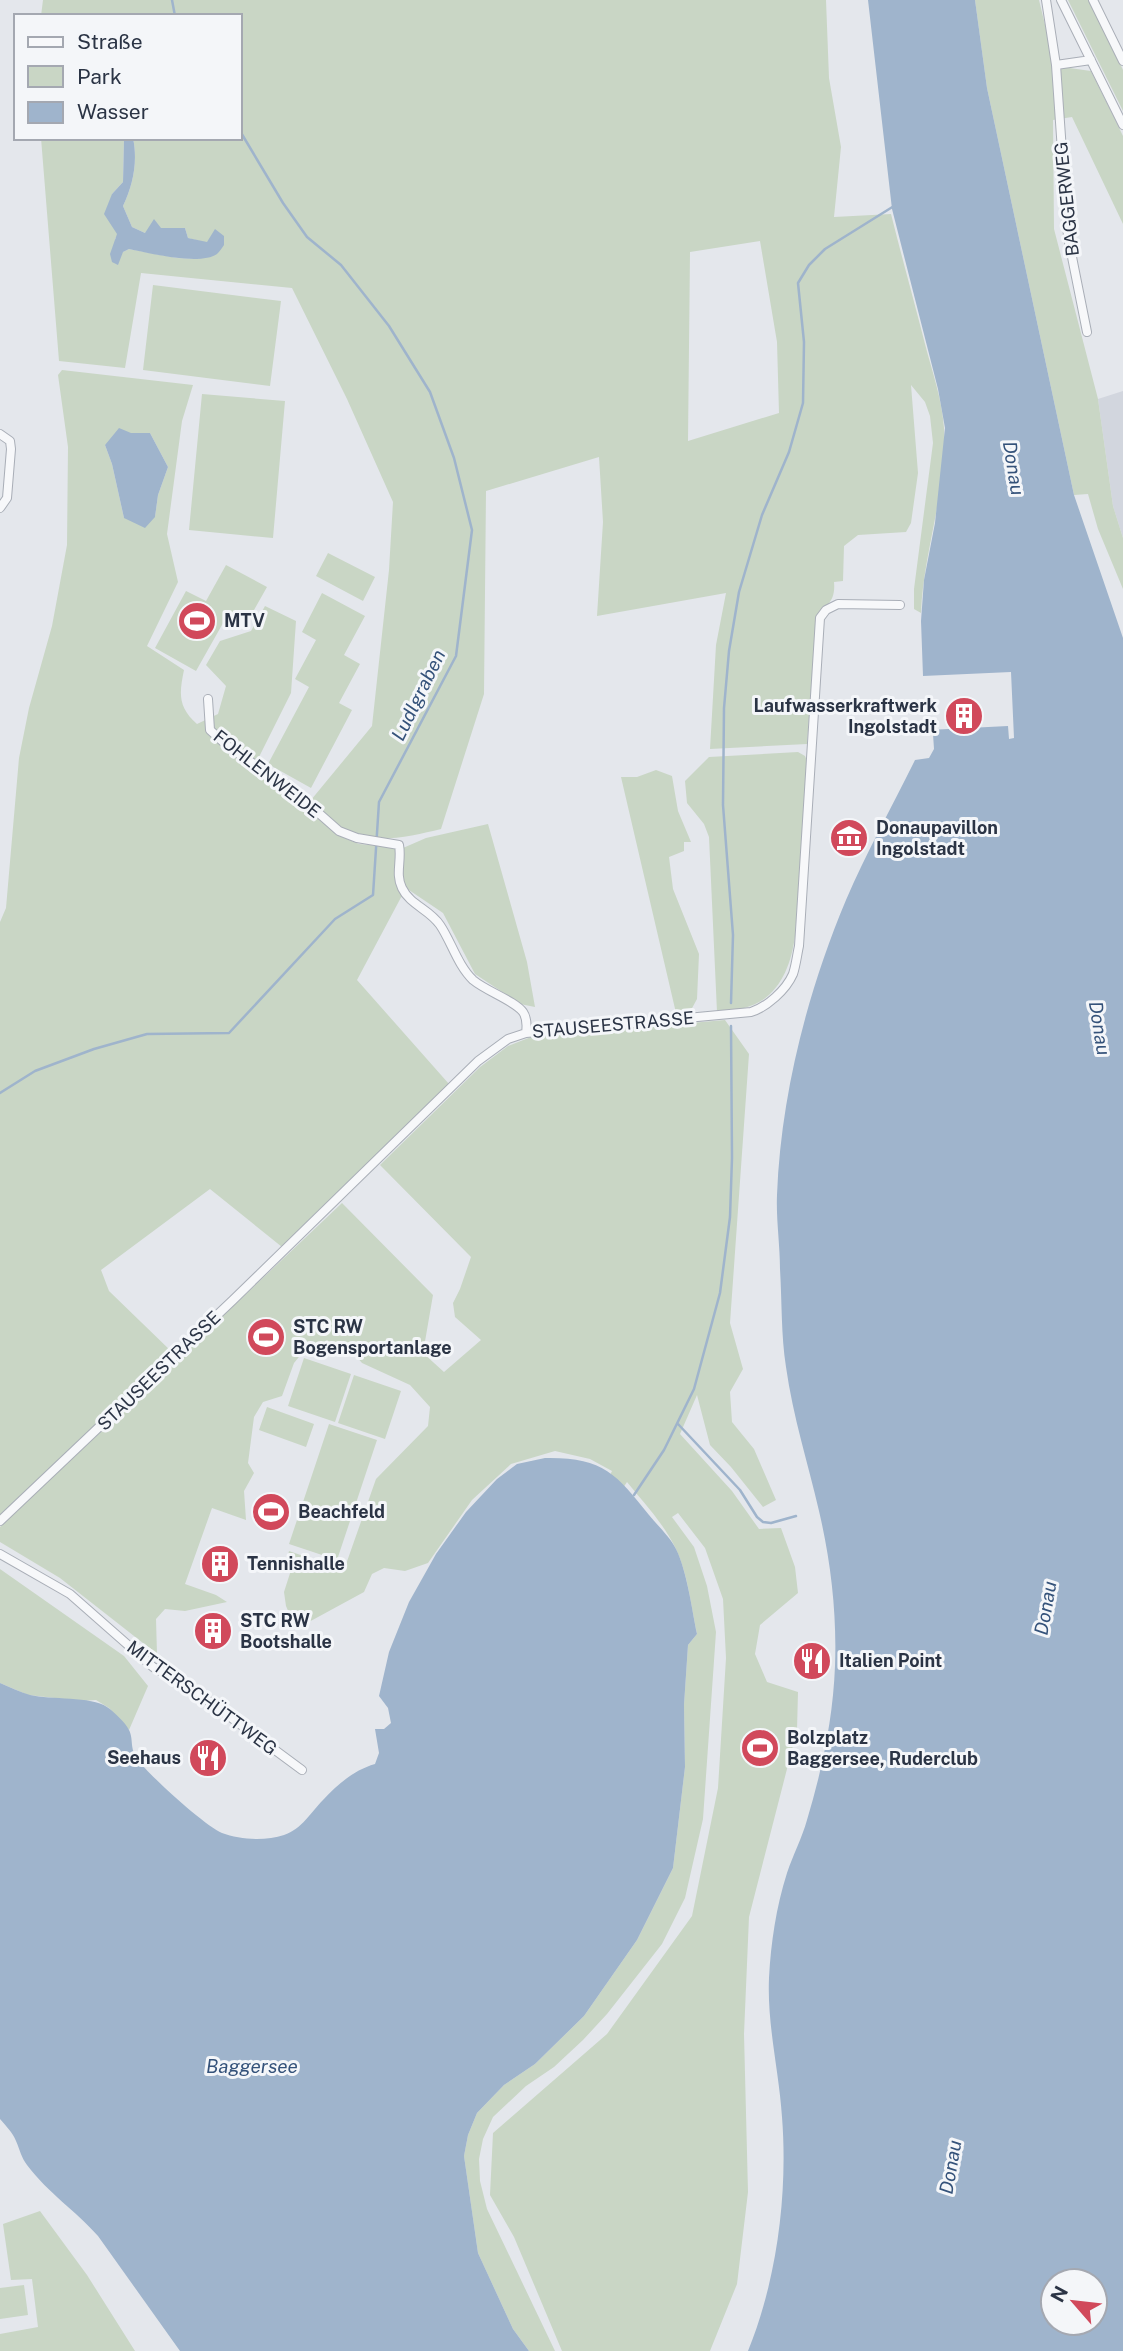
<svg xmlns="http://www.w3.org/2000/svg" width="1123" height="2351" font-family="'Public Sans',sans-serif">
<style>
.built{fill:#d2d6de}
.green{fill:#c9d6c5;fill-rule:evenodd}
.water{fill:#9fb4cc;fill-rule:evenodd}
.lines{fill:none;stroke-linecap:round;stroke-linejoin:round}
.stream{stroke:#9fb4cc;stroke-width:2.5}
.street-casing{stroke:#a9aeb7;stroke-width:10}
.street{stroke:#f7f8fa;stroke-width:8}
.labels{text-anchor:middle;stroke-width:6;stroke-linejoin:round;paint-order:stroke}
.street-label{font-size:18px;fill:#2b3445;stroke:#f4f6f9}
.poi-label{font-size:18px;font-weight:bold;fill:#2b3445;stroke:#f4f6f9;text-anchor:start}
.water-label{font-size:19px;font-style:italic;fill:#34527a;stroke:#f4f6f9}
</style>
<rect width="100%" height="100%" fill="#e4e7ec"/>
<path class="built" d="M1123,391V538L1113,506L1098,399Z"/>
<path class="green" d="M43,0H826L829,78L841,147L834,217L891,214C902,258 914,301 925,344C932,371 942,399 944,428C948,487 923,553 921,613L914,609V589L933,443L930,416L925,402L911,385L918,473L911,523L906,532L858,535L844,546L843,581L834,582C836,603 825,604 816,621L807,744L710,749L716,645L726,593L597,616L603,522L599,457L486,491L484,694L441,829C408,837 363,848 334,824C325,817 318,808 311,800L372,726L389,570L393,502L347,399L292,288L141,273L125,368L59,361L41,138H124L123,182L112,194L118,234L115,239L123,252L129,249L177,258L199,259L216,229L207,243L188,238L185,228L161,229L145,233L132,227L123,206C133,185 138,162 133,138H240V16H41ZM760,241L777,342L779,413L688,441L690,252Z
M975,0H1039L1055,66L1091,71L1123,136V224L1072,117L1053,120L1054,229L1098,399L1113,506L1123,538V589L1098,529L1088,494L1074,495L987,88Z
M1068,0H1090L1123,70V111Z
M153,285L281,301L270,386L143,370Z
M62,370L193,385L182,421L167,534L178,582L147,646L184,670C179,694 178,707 197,724L218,714L226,686L206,665L220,641L251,631L265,606L296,621L291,693L253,769L300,800L337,835L359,844L403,848L426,838L488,824L527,962L535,1007L520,1004L475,974L443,913L406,888L357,980L449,1084L282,1247L210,1189L101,1270L109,1291L173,1353L0,1516V922L6,908L19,758L29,708L52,626L67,545L68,447L58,375ZM131,433H150L168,467L158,495L155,517L124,518L112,464L105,445Z
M202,394L285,401L273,538L189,530Z
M328,553L375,577L363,601L316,576Z
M226,565L267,587L245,626L227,616L196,671L155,648L186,591L206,601Z
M322,593L365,616L344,655L360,664L339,703L352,710L311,788L268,764L309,687L295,679L316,640L302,632Z
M798,752L805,756L807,761L795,936C791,967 778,1000 744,1008C736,1010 726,1010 717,1012L709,837L704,824L687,803L685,781L709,757Z
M656,770L672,776L678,811L691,842H684V851L669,857L673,889L699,954L697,999L691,1010L676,1013L621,777H637Z
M725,1020L749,1054L730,1323L743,1369L730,1392L732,1422L754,1449L776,1500L763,1507L731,1467L710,1445L697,1395L680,1434L732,1491L759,1529L781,1528L795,1567L798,1593L760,1625L755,1654L767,1682L798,1692L797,1730L749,1917L744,2034L748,2192L737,2284L710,2351H562L514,2237L490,2195L493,2133L607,2034L692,1916L718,1788L726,1658L723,1599L705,1548L678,1513L672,1517L694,1547L707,1586L716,1632L703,1819L685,1898L662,1944L607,2014L583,2040L554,2067L526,2086L493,2117L483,2139L479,2159L480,2181L487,2209L555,2351H529L513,2329L478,2253L464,2156L468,2135L477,2113L504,2085L535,2064L584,2016L637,1940L673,1868L685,1767L684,1705L688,1645L697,1634C691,1606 688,1574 676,1549C664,1524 644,1503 627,1482L623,1488L608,1479L612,1471L590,1459L555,1451L511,1464L472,1500L428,1563L405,1571L384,1568L372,1574L364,1592L296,1629L286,1606L284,1592L292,1567L287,1560L289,1551L344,1570L376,1479L428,1426L430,1407L410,1385L362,1363L343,1341L322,1353L303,1352L294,1363L282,1396L263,1402L254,1417L248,1463L254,1473L244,1491L246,1520L212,1508L185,1584L216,1595L227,1602L185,1611L165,1609L156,1619L157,1654L60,1578L0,1542V1527L342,1203L433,1295L423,1353L444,1372L481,1340L455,1317L453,1303L460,1289L471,1257L380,1165L480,1067L508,1046L531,1037Z
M304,1358L351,1374L335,1422L288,1406Z
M354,1375L401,1391L385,1439L338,1423Z
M267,1407L314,1424L306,1447L259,1430Z
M329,1424L377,1440L337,1560L289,1544Z
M262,1499L286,1511L279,1525L255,1513Z
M0,1569L124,1656L148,1686L129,1730L109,1708L96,1700L81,1701L28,1695L0,1683Z
M40,2211L87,2275L135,2351H0V2334L38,2327L32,2279L11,2280L3,2224Z
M24,2285L28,2315L0,2319V2288Z"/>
<path class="water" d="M868,0H975L987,88L1074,495L1123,638V2351H748C777,2280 788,2193 782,2117C779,2071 767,2025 769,1978C771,1942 776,1908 787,1873C793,1855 802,1838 807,1820C822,1770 833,1719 835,1666C837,1615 831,1562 819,1511C808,1463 793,1417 786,1367C781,1335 782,1302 780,1269C780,1245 776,1219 777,1195C781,1095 807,993 846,900C866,853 892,807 915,760L929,758L934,749L933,734H930L929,730L1008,726L1009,739L1014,738L1011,672L923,676L921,621L924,580L935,523L945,428L938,389L892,209ZM1053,2281H1095V2323H1053Z
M124,138H133C138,162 133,185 123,206L132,227L145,233L154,219L161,228H185L188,238L207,242L215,229L224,236V245C222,248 220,251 217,254C200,266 149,253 129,249L123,252L118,265L112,262L110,254L117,234L104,214L112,194L123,182Z
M119,428L131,433H150L168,467L158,495L155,517L145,528L124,518L112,464L105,445Z
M545,1458C602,1457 616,1473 649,1515C658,1526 670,1537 676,1549C687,1571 692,1610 697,1634L688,1645L684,1705L685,1767L673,1868L637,1940L584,2016L535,2064L504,2085L477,2113L468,2135L464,2156L478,2253L513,2329L529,2351H180L98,2236C75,2210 49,2194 27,2165C21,2157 20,2150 16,2141C13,2133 5,2125 0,2119V1683C10,1687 20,1692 30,1695C51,1700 91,1696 107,1707C113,1711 126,1723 129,1730C134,1740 129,1748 138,1760C149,1775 205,1826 222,1833C240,1840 266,1841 284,1835C302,1829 311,1812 323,1800C338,1784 354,1770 375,1764L379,1753L375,1729H384L391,1723L388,1708L379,1696L389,1652L409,1602L436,1554L466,1512L497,1479L517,1464Z"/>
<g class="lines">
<path class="stream" d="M172,0L175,16
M731,1003L733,935L723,805L724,708L729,651L739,592L762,515L789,452L803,403L804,342L798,283L809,265L825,249L894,206
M0,1093L35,1071L94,1049L147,1034L229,1033L335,919L373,895L379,802L456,656L472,530L454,458L430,392L389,326L341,265L307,237L283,203L240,131
M678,1424L740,1490L757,1517L763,1522L771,1523L796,1516
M634,1495L664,1450L694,1389L720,1293L730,1217L732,1158L731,1026"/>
<defs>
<path id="street" d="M1046,0L1056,65L1068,237L1087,332
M1061,0L1123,125
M1093,0L1123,61
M1056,65L1091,60
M0,434L10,441L11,449L7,498L0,508
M208,699L210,730L231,749L288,786L339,831L357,838L399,845C402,860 395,874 402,888C410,905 429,909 440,925C451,941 458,966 473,980C486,991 515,1001 523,1012C527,1018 527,1026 526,1033
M0,1521L233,1300L478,1061L508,1039L526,1033L751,1012C767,1007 786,990 793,974C796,965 797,955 799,946L820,618L826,610L838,604L900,605
M0,1554L70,1594L153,1667L191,1688L302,1770"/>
</defs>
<use href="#street" class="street-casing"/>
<use href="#street" class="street"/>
</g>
<defs>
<symbol id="stadium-disc" viewBox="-11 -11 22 22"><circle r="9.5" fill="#d1495b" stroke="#f4f6f9"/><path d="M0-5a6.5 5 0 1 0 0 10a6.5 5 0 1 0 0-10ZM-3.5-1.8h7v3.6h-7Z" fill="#fff"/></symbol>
<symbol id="building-disc" viewBox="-11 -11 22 22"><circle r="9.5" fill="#d1495b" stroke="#f4f6f9"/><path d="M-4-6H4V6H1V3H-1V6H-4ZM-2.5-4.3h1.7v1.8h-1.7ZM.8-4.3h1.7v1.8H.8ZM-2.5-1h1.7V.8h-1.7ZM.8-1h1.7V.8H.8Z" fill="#fff"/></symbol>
<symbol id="museum-disc" viewBox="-11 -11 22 22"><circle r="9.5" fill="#d1495b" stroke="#f4f6f9"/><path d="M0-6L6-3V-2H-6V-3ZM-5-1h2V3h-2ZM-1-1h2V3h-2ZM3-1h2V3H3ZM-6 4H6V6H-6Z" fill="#fff"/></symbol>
<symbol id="restaurant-disc" viewBox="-11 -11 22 22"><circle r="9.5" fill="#d1495b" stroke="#f4f6f9"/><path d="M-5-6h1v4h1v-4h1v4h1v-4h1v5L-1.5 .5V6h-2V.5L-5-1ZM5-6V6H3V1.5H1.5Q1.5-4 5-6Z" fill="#fff"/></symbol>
</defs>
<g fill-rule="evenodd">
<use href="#stadium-disc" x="175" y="599" width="44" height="44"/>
<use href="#building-disc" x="942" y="694" width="44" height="44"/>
<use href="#museum-disc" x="827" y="816" width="44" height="44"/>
<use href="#stadium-disc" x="244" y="1315" width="44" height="44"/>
<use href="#stadium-disc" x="249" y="1490" width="44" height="44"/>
<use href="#building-disc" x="198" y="1542" width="44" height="44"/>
<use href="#building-disc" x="191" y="1609" width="44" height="44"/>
<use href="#restaurant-disc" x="790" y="1639" width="44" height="44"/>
<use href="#stadium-disc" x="738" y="1726" width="44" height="44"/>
<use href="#restaurant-disc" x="186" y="1736" width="44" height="44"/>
</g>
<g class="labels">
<g class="street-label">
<text transform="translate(1067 199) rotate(-96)" y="6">BAGGERWEG</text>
<text transform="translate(267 774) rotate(38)" y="6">FOHLENWEIDE</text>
<text transform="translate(613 1025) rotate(-5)" y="6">STAUSEESTRASSE</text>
<text transform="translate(159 1371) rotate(-44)" y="6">STAUSEESTRASSE</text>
<text transform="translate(202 1698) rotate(36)" y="6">MITTERSCHÜTTWEG</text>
</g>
<g class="poi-label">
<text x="224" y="627">MTV</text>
<text x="937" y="712" text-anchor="end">Laufwasserkraftwerk<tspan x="937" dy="21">Ingolstadt</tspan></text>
<text x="876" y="834">Donaupavillon<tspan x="876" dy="21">Ingolstadt</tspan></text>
<text x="293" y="1333">STC RW<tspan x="293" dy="21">Bogensportanlage</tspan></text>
<text x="298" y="1518">Beachfeld</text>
<text x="247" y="1570">Tennishalle</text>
<text x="240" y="1627">STC RW<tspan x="240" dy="21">Bootshalle</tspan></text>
<text x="839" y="1667">Italien Point</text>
<text x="787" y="1744">Bolzplatz<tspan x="787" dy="21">Baggersee, Ruderclub</tspan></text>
<text x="181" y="1764" text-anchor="end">Seehaus</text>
</g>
<g class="water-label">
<text transform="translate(1014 468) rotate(81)" y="7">Donau</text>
<text transform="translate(418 695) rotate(-64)" y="7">Ludlgraben</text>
<text transform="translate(1100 1028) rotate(81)" y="7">Donau</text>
<text transform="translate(1045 1608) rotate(-80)" y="7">Donau</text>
<text x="252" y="2073">Baggersee</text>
<text transform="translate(950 2167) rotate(-80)" y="7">Donau</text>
</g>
</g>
<rect x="14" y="14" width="228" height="126" fill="#f4f6f9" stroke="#a4a8b1" stroke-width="2"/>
<rect x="28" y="37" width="35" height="10" fill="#f7f8fa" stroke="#a4a8b1" stroke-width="2"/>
<text x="77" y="49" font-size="21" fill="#2b3445">Straße</text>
<rect x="28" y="66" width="35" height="21" fill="#c9d6c5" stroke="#a4a8b1" stroke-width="2"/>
<text x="77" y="84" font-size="21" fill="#2b3445">Park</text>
<rect x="28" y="102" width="35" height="21" fill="#9fb4cc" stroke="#a4a8b1" stroke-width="2"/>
<text x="77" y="119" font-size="21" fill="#2b3445">Wasser</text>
<g transform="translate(1074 2302) rotate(298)"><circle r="33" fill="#f4f6f9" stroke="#a4a8b1" stroke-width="2"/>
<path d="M0-5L12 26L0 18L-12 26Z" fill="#d1495b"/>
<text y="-10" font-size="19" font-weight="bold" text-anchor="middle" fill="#2b3445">N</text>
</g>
</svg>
